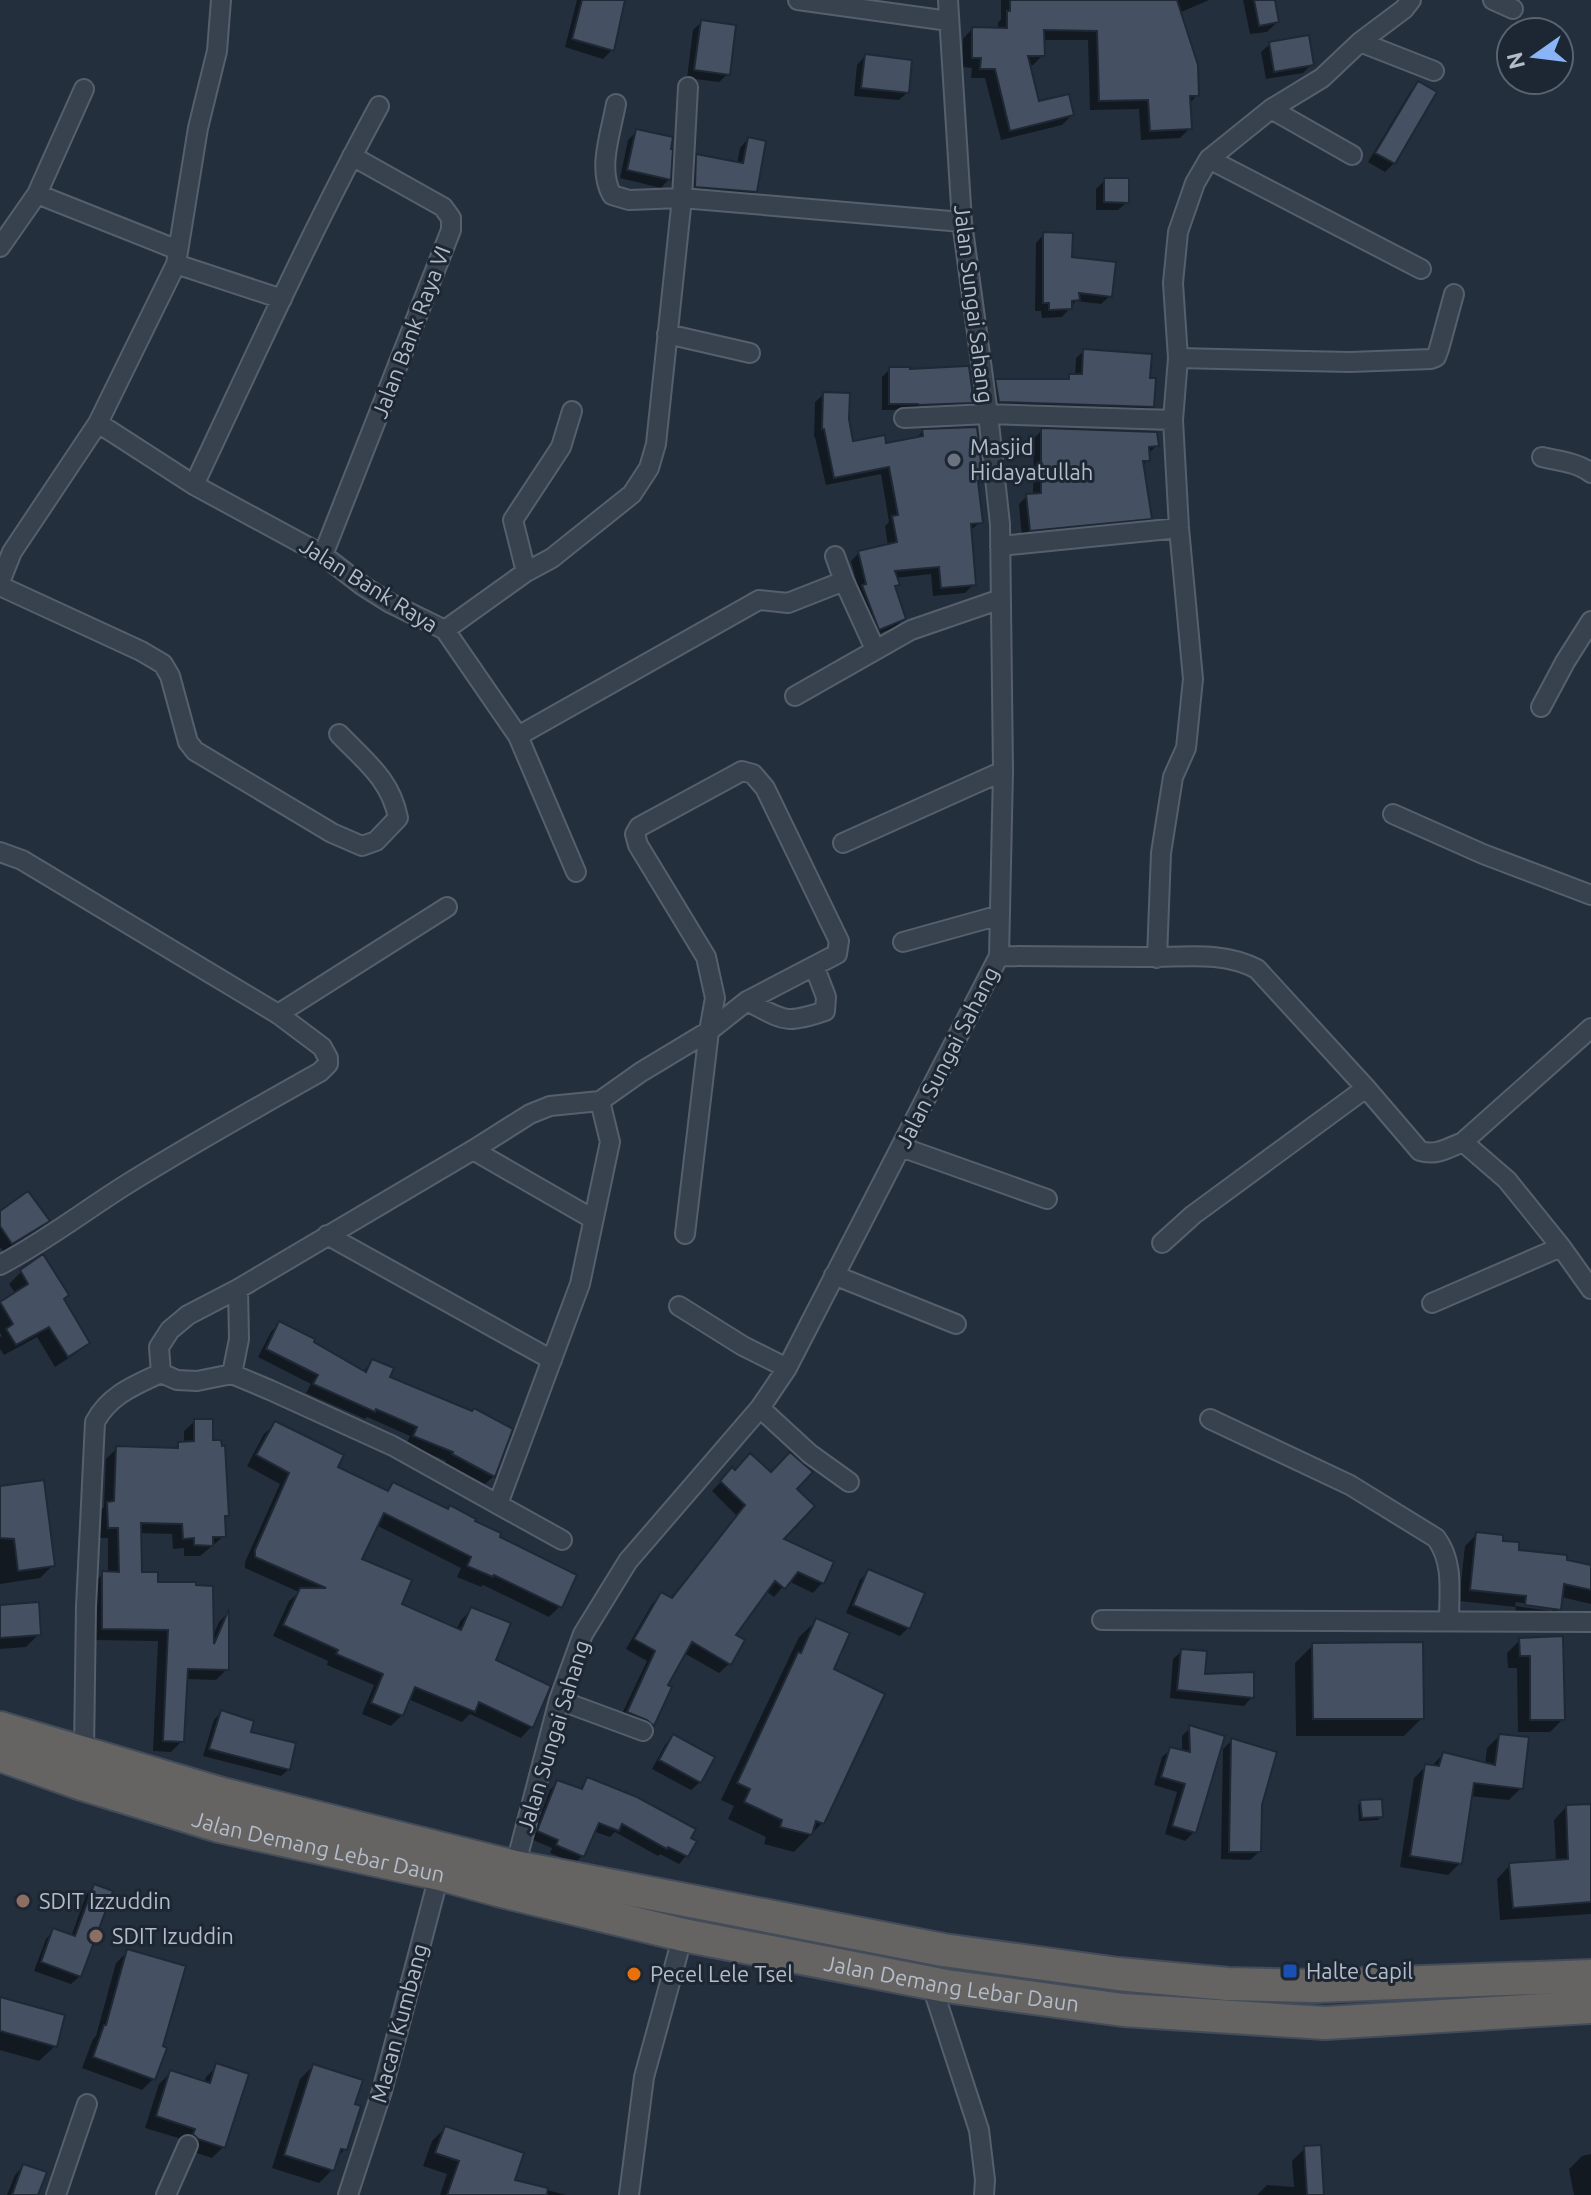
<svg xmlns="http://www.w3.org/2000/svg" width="1591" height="2195" font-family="Ubuntu,sans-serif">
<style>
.shadow{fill:#0007;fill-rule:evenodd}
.building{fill:#455162;stroke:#1f2835;stroke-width:2}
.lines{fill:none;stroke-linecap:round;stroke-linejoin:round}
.minor-casing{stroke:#565f6c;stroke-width:22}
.trunk-casing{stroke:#434c59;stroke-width:36}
.minor{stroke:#38414e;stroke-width:18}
.trunk{stroke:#656462;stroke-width:32}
.worship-dot{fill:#6b7280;stroke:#1d2633;stroke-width:3}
.education-dot{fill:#8d6e63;stroke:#1d2633;stroke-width:3}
.transit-dot{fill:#1a4fb4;stroke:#1d2633;stroke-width:3}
.food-dot{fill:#e8710a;stroke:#1d2633;stroke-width:3}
.labels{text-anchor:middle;stroke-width:6;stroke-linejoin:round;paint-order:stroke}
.street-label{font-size:22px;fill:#b4bcc9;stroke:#1d2633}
.poi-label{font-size:22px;fill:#b4bcc9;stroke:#1d2633;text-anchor:start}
</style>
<rect width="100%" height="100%" fill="#242f3e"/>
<path class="shadow" d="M577,0H623L612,50L603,59L565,47Z
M1001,0H1209L1179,13L1197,95L1189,104L1190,128L1180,138L1141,140L1139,109L1090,110L1088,40H1043V55L1033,65H1028L1038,104L1072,115L1062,125L1001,140L985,78H971L972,68L963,67V39L972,29H998V23L1001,19Z
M1243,0H1273L1277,22L1267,32L1250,34Z
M702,22L728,74L719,82L687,78L693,30Z
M1270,44L1312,64L1303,73L1266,79L1261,52Z
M865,56L908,92L899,100L854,96L857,65Z
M1418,83L1394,163L1385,172L1368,162L1410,92Z
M637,131L669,179L661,188L620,178L628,140Z
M748,139L755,191L747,200L687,195L689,164L697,156L737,164L740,148Z
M1105,180L1127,202L1118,210H1096V189Z
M1044,234L1110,296L1101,304L1076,301L1062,317L1042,318L1041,311H1035L1036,243Z
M1084,351L1148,380L1152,406L1144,414L991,409L989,388L996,381H1065L1070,376H1075L1076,358Z
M890,369L972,402L965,409L882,410V377Z
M824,394L847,420L852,444L885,445L914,440L923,431L981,480L976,484L981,522L969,531L974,584L965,593L933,596L931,574L895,578L897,584L894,588L904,619L895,627L871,637L851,561L859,553L888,546L885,526L889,522L881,474L826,485L815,437H814L815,402Z
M1042,430L1157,445L1148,454V460L1141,467L1150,518L1142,526L1022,538L1019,504L1027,496L1033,495L1034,438Z
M0,1214L47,1221L39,1229L3,1251L0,1247Z
M42,1257L62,1300L87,1343L75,1354L55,1367L37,1337L4,1355L0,1349V1337L2,1336L0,1333V1304L16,1294L9,1284L21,1272Z
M279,1323L363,1372L372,1361L387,1378L494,1476L485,1484L445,1463L446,1461L406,1444L410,1436L367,1417L365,1419L306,1393L311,1384L258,1357L271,1332Z
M195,1421L211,1442L227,1515L223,1518L224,1536L200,1556H184V1548L173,1549L172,1534L139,1533L140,1574L156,1584L212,1638L219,1622L227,1614V1669L216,1680L186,1679L182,1741L171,1752L153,1751L158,1641L92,1640V1584L103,1574H108V1538H98L97,1515L104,1507L106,1459L117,1448L173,1450L179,1444H184V1431Z
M275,1424L335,1468L386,1492L393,1484L472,1522L497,1538L560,1606L549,1617L483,1585L481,1587L457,1577L461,1568L376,1525L360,1560L399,1606L456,1630L461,1620L472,1609L494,1661L531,1727L521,1738L470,1714L462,1722L408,1699L402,1715L391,1726L362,1714L374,1685L327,1665L328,1661L273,1636L289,1601L299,1592L245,1568V1562L280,1484L247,1466L264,1434Z
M732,1470L771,1474L794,1489L780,1540L831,1563L822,1583L813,1593L788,1581L774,1597L766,1591L733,1635L729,1664L719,1673L684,1653L665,1686L670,1688L652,1725L643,1734L618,1722L647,1661L626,1649L652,1604L662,1594L670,1599L737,1516L712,1491Z
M0,1488L53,1565L40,1578L0,1584Z
M1477,1534L1500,1543L1516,1552L1591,1567V1604L1561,1597L1559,1609L1548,1620L1515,1616L1516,1607L1459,1601L1465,1546ZM1516,1602L1552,1607V1611L1515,1606Z
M869,1571L908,1628L900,1636L846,1613L860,1580Z
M0,1607L39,1634L26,1647L0,1649Z
M817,1620L832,1670L822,1823L794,1852L764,1844L766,1837L728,1819L734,1806L721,1800L799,1637Z
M1561,1638L1563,1719L1550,1732H1518L1517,1668H1508L1507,1653L1520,1640Z
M1313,1645L1422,1718L1404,1736H1296L1295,1663Z
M1182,1651L1202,1676L1252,1697L1244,1706L1170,1698L1173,1659Z
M221,1712L248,1733L289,1769L281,1776L203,1756L214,1720Z
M1190,1728L1194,1832L1185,1841L1165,1834L1177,1792L1154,1785L1162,1757L1171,1749L1182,1752V1736Z
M673,1736L700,1782L691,1790L652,1769L665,1745Z
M1499,1736L1521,1788L1509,1800L1470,1796L1460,1863L1448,1875L1400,1867L1414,1778L1426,1766L1431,1767L1443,1754L1485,1765L1487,1748Z
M1232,1740L1260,1804L1259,1852L1250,1860L1221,1859L1223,1749Z
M587,1779L688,1839L686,1856L679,1864L660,1854L658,1856L615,1832L610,1837L593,1831L582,1856L575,1863L550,1853L552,1848L531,1839L550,1790L558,1782L579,1790Z
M1361,1802L1381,1816L1378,1820L1359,1821L1358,1805Z
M1567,1806H1591V1914L1500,1920L1497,1879L1510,1865L1556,1862L1554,1820Z
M94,1886L80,1976L71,1984L34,1971L46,1939L54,1930L71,1937L86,1895Z
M128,1951L153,2079L142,2090L82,2068L93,2039L96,2036L116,1963Z
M0,1999L55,2046L39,2061L0,2050Z
M217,2066L223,2147L212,2158L187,2150L185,2140L145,2128L159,2084L171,2072L204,2083L206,2077Z
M313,2066L353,2105L345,2149L336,2159L332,2170L319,2183L272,2168L300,2079Z
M445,2128L512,2181L566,2195H440L447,2174L423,2166L432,2141Z
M1305,2148L1322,2195H1257L1267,2185L1294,2187L1292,2161Z
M1591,2154V2195H1574L1569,2169L1582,2156Z
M23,2166L36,2195H7L15,2175Z"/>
<path class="building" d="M582,0H625L614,51L572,39Z
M1010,0H1177L1198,65L1199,96H1190L1192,129L1150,131L1148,100L1099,101L1097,31L1044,30L1045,56H1028L1039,101L1069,94L1074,115L1010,131L995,69H980L981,58H972V27L1007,28V11H1010Z
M1254,0H1275L1279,22L1259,26Z
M701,20L736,25L730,75L694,70Z
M1309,35L1314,65L1274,72L1269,42Z
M865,54L912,60L909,93L861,88Z
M1418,81L1437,92L1395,164L1375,153Z
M636,129L673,137L671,149H673L671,180L627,170Z
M748,137L766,141L757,192L695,187L696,154L743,163Z
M1104,178H1129V203L1104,202Z
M1043,232L1073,233L1072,257L1116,262L1112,297L1079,293L1080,300L1072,301V309L1049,310V303H1043Z
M1083,349L1152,354L1150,378H1156L1154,407L999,402L995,379H1069V374H1082Z
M967,366H969L974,403L919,405L918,404H889V367H910V369Z
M823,392L850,393L849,419L853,441L885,435L886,443L923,436L922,429L977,427L983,481H978L983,523L971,524L976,585L941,588L939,567L895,571L900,585L895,586L906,619L879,630L862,585L866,584L858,551L897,542L892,516L898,515L889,467L834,478L824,429H822Z
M1041,428L1157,432L1159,446L1149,447L1150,461H1143L1152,519L1030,531L1026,494L1041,493Z
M28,1191L50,1221L12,1244L0,1226V1211Z
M43,1254L69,1295L64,1299L90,1343L68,1357L49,1327L16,1345L6,1329L13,1324L0,1302L28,1284L20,1270Z
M279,1321L315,1339L314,1342L366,1372L372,1359L394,1368L390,1377L472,1411L474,1408L513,1429L495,1477L452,1454L453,1452L413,1436L417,1427L376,1409L375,1412L313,1384L318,1375L266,1349Z
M194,1419H213V1440H221L222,1446L225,1445L229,1516H225L226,1537H213V1546L194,1545V1538L183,1539L182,1524L141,1523L142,1572H158V1582H196V1585L213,1586L214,1644L229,1609V1670L188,1669L184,1742L163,1741L168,1630L102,1629V1571L119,1572L118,1528H108L107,1502L114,1501L116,1446L178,1448V1442L194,1441Z
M275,1421L344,1455L338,1467L388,1491L393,1482L448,1509L450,1505L476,1519L475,1521L501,1533L500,1537L577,1575L562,1608L494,1575L493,1577L467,1566L471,1557L384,1513L362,1559L412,1580L402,1604L461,1630L471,1607L511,1623L496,1660L551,1686L533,1728L479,1702L475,1712L415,1687L403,1716L371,1703L383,1674L336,1654L338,1650L283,1625L300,1588H326L255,1557V1550L289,1473L256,1455Z
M790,1452L813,1472L797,1489L815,1506L784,1539L834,1562L824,1584L798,1572L785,1589L775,1581L736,1635L745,1640L731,1665L692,1642L668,1685L672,1687L654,1726L647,1720L627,1712L655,1651L634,1639L661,1592L672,1598L745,1505L720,1481L732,1467L735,1470L750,1453L771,1472Z
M44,1480L55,1566L18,1571L14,1539L0,1538V1486Z
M1476,1532L1503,1535V1541L1519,1542V1550L1567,1555V1560L1591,1565V1590L1564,1584L1561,1610L1525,1605L1526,1596L1470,1590Z
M868,1569L925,1593L910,1629L853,1605Z
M39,1602L41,1635L0,1638V1605Z
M816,1618L850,1633L834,1669L885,1694L824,1824L816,1821L812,1835L780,1827L782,1820L744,1802L750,1789L737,1783L798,1652L801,1653Z
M1563,1636L1565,1720H1530V1656H1520L1519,1638Z
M1423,1642L1424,1719H1313L1312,1643Z
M1181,1649L1207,1651L1205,1674L1254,1672V1698L1177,1690Z
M221,1710L254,1721L251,1732L296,1743L290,1770L209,1749Z
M1189,1725L1225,1736L1196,1833L1172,1826L1185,1784L1161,1777L1170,1747L1190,1752Z
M673,1734L715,1757L701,1783L659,1760Z
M1499,1734L1529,1737L1523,1789L1474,1783L1462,1864L1410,1856L1425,1764L1439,1766L1443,1752L1495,1765Z
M1231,1738L1277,1752L1262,1805L1261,1852H1229Z
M587,1777L637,1797L696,1829L691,1838L697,1841L688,1857L668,1847L667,1849L622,1824L619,1831L599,1823L584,1857L556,1845L558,1840L537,1831L557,1780L582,1789Z
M1382,1799L1383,1817L1362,1818L1360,1800Z
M1591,1804V1902L1513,1908L1509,1863L1568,1859L1566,1805Z
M94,1884L113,1891L81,1977L41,1962L53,1928L75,1936Z
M127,1949L186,1966L163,2046L167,2048L155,2080L93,2057L104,2025H106Z
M0,1997L65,2015L57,2047L0,2031Z
M216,2063L249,2074L225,2148L198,2139L193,2134L195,2129L156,2116L170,2070L210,2083Z
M313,2064L363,2080L355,2104L361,2106L347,2150L341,2149L334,2171L284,2155Z
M445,2126L524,2153L515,2180L548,2188L547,2195H447L459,2161L435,2153Z
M1321,2145L1324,2195H1307L1304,2146Z
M23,2164L47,2172L38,2195H12Z"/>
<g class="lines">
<defs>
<path id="minor" d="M798,0L949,21
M1493,0L1513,9
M1360,42L1434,71
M84,89L37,194L178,250
M616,104C611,132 597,169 612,195L629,200L682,198L962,222
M1271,109L1352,155
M1209,159L1421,269
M0,247L37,194
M176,264L282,299
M667,334L750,353
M1178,358L1350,362L1431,359L1436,357L1439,349L1454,294
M904,418L988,414L1173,420
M98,423L194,485L323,555L363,586L390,603L445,630L518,736L576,872
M1542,457C1558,461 1577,462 1591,473
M194,485C254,358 312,229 379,106
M1000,546L1179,528
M323,555L451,230V218L443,207L352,156
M835,556L844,581L875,649
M526,572L513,520L561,447L572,411
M0,582L12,552L98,423L176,264L198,128L217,51L221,0
M0,586L141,651L163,664L170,676L188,742L195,751L332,833L362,846L376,841L398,818C391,780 365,761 339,734
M445,630L526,572L552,558L632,494L649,468L656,444L682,198L688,87
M795,696L911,630L1001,599
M1541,707L1565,662L1591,621
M518,736L759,600L788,603L844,581
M1393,814L1483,854L1591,895
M843,843L1003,771
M0,852L22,860L278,1014L322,1047L328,1058V1064L320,1072C254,1109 188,1146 124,1186C83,1212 44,1242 0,1265
M903,942L1000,915
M999,956C1047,956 1094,957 1142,957C1181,958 1221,950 1257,969L1366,1088L1420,1151C1436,1156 1448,1148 1463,1142L1507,1180L1561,1247L1591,1289
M1157,958L1161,853L1173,777L1186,748L1193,679L1179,528L1173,420L1178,358L1173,283L1178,232L1195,183L1209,159L1271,109L1322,78L1360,42L1404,9L1411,0
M747,1001C784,1020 784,1025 825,1011L826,997L815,968
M278,1014L447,907
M1463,1142L1591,1028
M901,1147L1047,1199
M473,1150L593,1219
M327,1235L552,1360
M1162,1243L1193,1215L1366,1088
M834,1275L956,1324
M1432,1303L1561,1247
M679,1306L743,1346L787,1368
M161,1373L177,1380L197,1381L232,1374L270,1390L393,1446L562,1540
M232,1374L239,1339L238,1289
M760,1408L810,1454L849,1482
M1210,1419L1350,1485L1436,1538C1454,1562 1449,1592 1449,1621
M498,1504L580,1284L610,1142L600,1101
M1102,1620L1591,1622
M559,1700L643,1731
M84,1751L86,1607L95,1422C109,1395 135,1385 161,1373L159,1347L170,1330L188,1315L238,1289L473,1150L530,1114L550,1106L600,1101L641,1072L709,1031L747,1001L837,954L839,941L765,788L753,774L742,771L639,827L635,834L638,845L706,957L715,998L709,1031L685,1234
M515,1867L559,1700L583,1634L628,1561L760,1408L787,1368L999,956L1003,771L1000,524L988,414L962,222L948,0
M931,1983L979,2130L985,2180L984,2195
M56,2195L87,2104
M166,2195L188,2145
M348,2195L382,2091L441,1868
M629,2195L644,2077L683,1935"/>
<g id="trunk">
<path d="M0,1728L222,1794L515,1867L943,1950L1118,1974L1228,1984L1316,1986L1591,1976"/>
<path id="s1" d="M0,1755L79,1783L219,1826L440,1874L498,1890L683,1935L946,1986L1123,2010L1325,2023L1591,2007"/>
</g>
</defs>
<use href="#minor" class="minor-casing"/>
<use href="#trunk" class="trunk-casing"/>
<use href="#minor" class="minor"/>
<use href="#trunk" class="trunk"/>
</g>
<circle class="worship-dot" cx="954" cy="460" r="8"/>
<g class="education-dot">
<circle cx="23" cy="1901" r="8"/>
<circle cx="96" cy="1936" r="8"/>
</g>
<rect class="transit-dot" x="1282" y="1963" width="16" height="16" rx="4"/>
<circle class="food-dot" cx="634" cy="1974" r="8"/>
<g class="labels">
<g class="street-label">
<text transform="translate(974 304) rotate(83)" y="8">Jalan Sungai Sahang</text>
<text transform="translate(411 332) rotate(-69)" y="8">Jalan Bank Raya VI</text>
<text transform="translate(369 585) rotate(32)" y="8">Jalan Bank Raya</text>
<text transform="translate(947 1057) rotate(-63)" y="8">Jalan Sungai Sahang</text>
<text transform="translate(553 1736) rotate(-73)" y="8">Jalan Sungai Sahang</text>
<text dy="8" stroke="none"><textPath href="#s1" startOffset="332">Jalan Demang Lebar Daun</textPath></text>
<text dy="8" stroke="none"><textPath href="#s1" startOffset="980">Jalan Demang Lebar Daun</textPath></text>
<text transform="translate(399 2023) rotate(-75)" y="8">Macan Kumbang</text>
</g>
<g class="poi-label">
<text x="970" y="455">Masjid<tspan x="970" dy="25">Hidayatullah</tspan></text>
<text x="39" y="1909">SDIT Izzuddin</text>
<text x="112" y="1944">SDIT Izuddin</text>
<text x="1306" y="1979">Halte Capil</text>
<text x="650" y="1982">Pecel Lele Tsel</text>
</g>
</g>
<g transform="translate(1535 56) rotate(256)"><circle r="38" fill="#1d2633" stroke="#59626f" stroke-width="2"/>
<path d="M0-6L14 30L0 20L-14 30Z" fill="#8ab4f8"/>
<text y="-12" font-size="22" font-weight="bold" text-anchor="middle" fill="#b4bcc9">N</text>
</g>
</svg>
